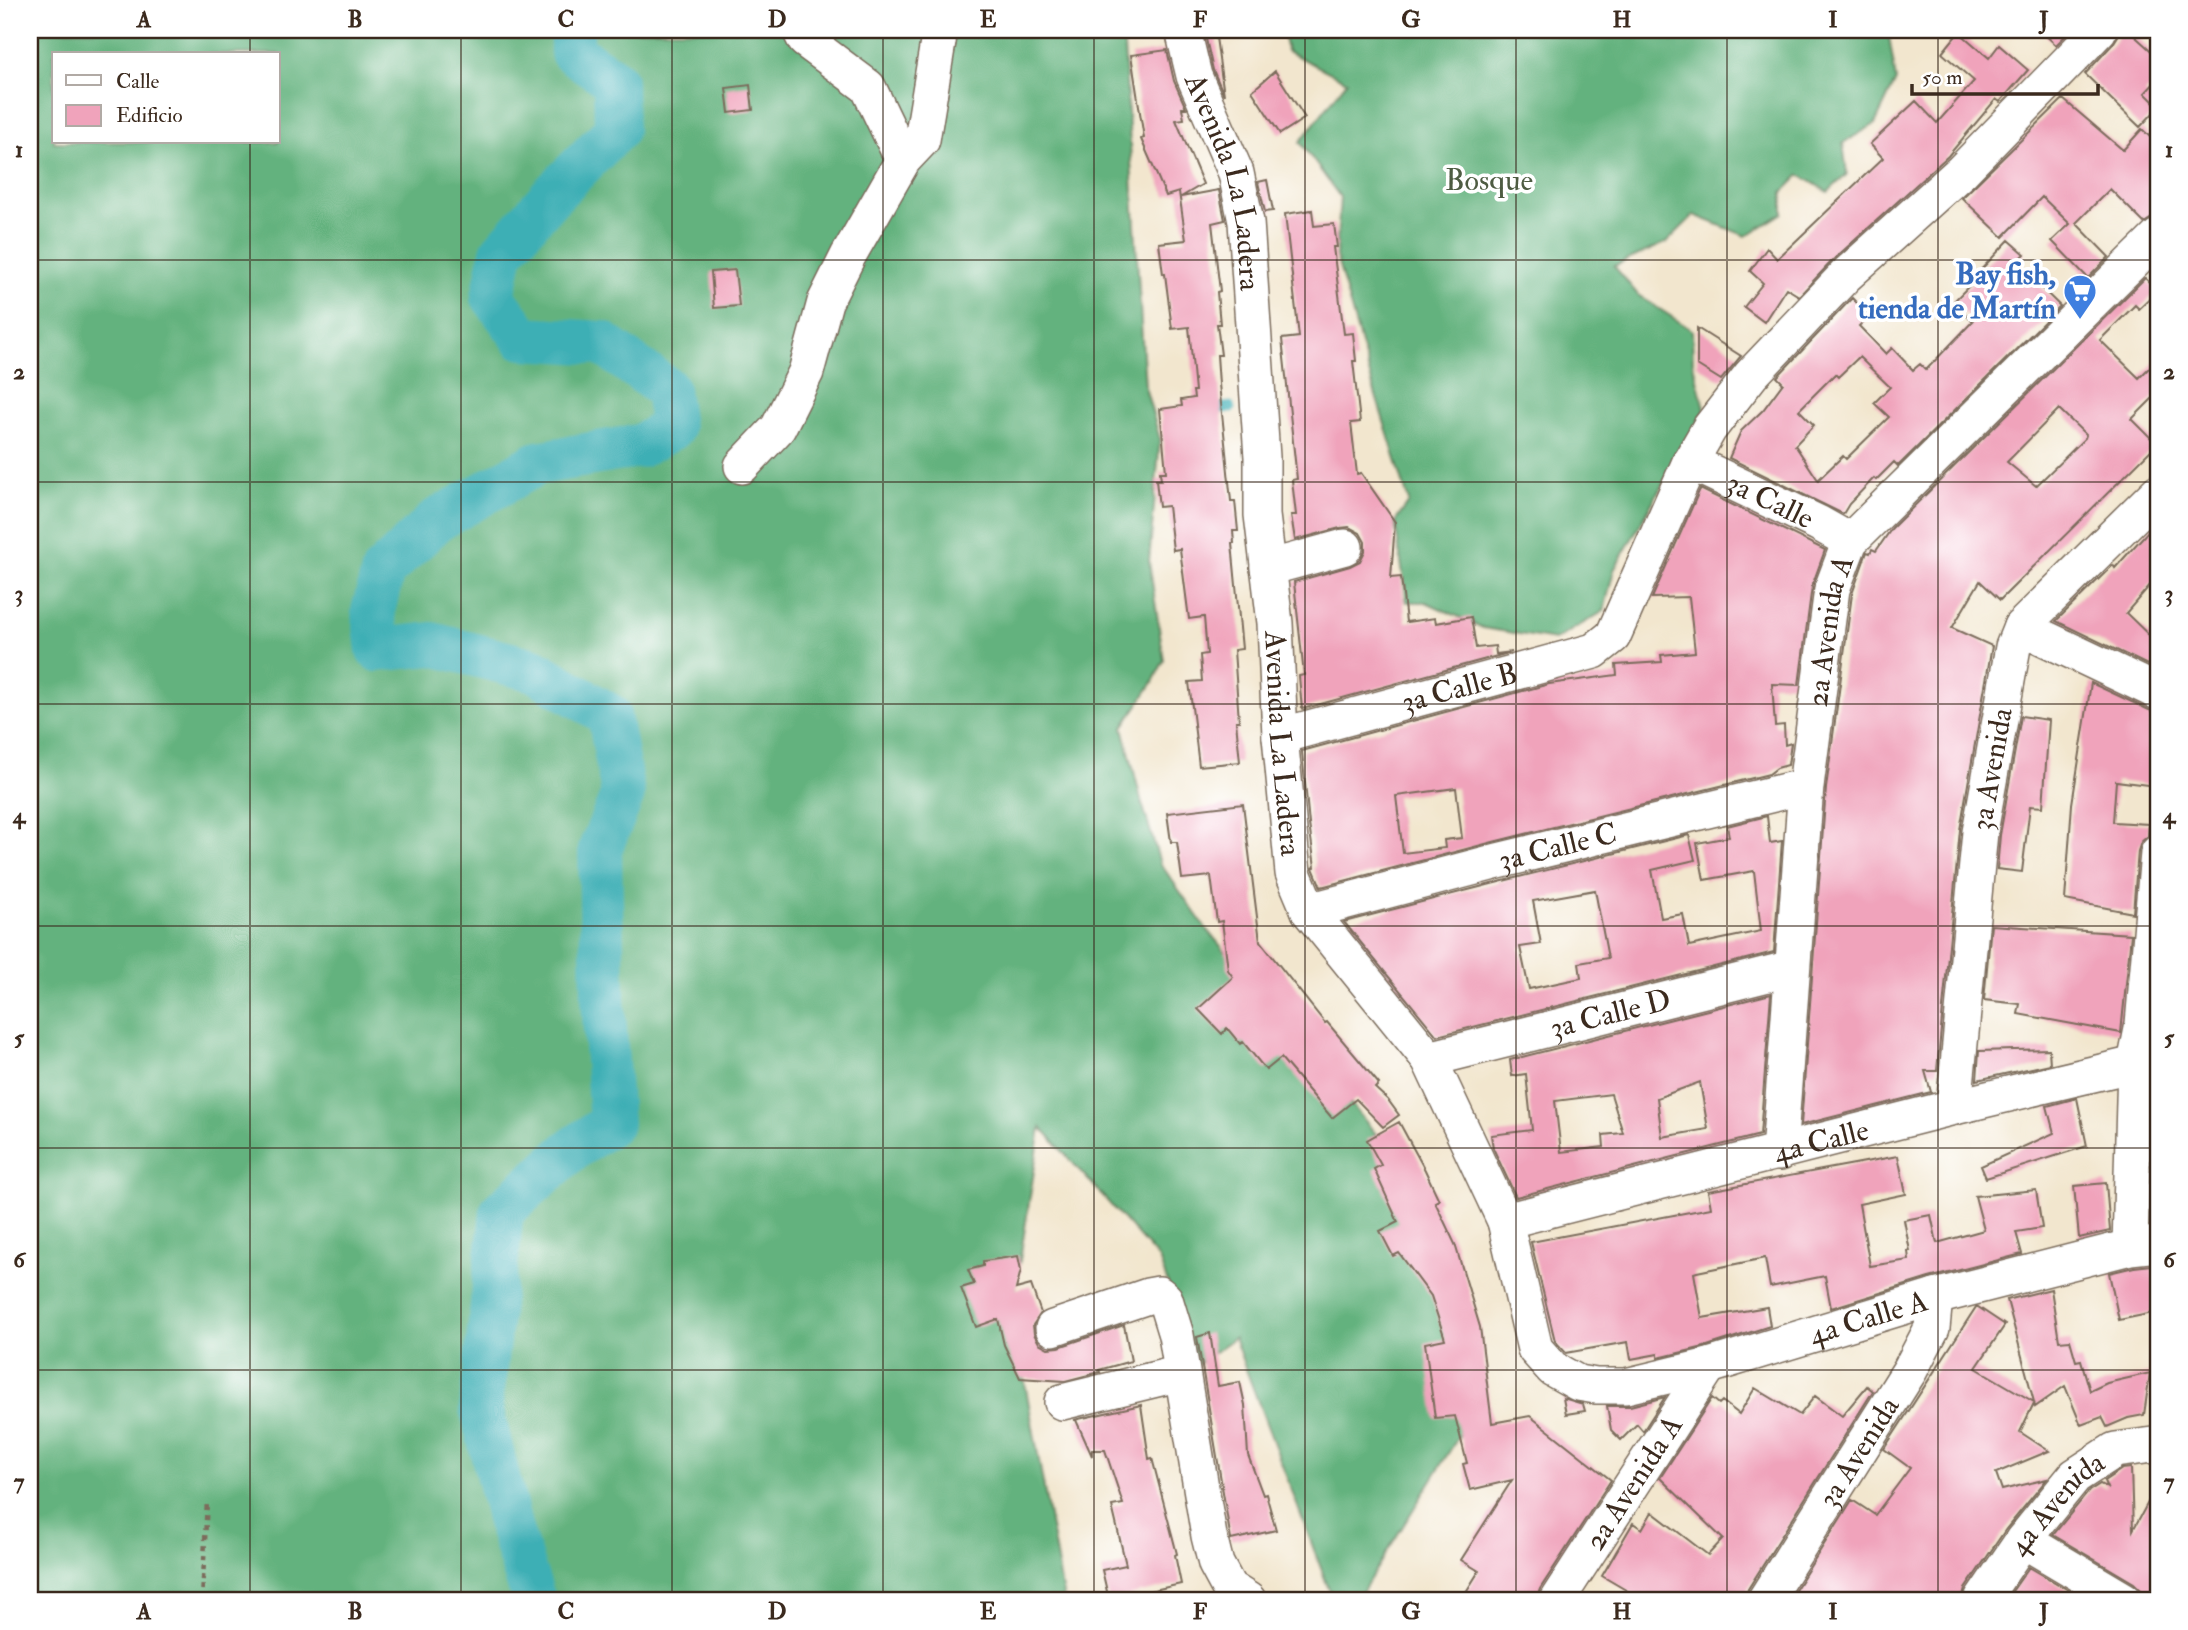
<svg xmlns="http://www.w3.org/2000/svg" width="2188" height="1630" font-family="'IM FELL Double Pica',serif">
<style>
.forest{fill:#63b27e;stroke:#4f6e4e;stroke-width:2;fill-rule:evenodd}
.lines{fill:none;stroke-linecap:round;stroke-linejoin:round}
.stream{stroke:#3eafb5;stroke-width:7}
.river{stroke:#3eafb5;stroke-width:44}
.building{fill:#f0a3bb;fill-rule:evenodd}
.minor-casing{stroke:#7b6c5c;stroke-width:38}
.path{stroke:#7b6c5c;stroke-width:4.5;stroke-dasharray:5 5;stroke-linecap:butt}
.minor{stroke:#fff;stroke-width:35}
.grid{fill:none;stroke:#3b2a1e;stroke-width:2;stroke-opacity:0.55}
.labels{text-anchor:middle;stroke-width:7;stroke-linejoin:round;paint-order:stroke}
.park-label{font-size:30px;fill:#4e5c42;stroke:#fff}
.street-label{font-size:30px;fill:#3b2a1e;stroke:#fff}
.shop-label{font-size:30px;font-weight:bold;fill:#366cbe;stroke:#fff;text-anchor:end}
.neatline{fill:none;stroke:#3b2a1e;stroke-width:2.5}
.grid-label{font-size:23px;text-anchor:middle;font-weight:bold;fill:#3b2a1e}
</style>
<rect width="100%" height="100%" fill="#fff"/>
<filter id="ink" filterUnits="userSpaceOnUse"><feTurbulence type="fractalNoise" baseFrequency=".0143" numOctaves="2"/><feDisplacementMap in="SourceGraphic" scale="14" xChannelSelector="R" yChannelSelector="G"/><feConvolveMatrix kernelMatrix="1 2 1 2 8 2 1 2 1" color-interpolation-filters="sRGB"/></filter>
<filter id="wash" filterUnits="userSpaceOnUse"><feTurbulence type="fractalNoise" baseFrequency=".00686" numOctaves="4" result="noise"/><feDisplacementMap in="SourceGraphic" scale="28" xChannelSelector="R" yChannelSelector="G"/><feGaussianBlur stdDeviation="1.57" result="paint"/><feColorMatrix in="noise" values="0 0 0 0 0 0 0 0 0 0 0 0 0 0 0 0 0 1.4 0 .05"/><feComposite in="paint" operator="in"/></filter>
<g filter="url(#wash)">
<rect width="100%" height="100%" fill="#f2e6ce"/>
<path class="forest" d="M30,30H1123L1145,387L1160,439L1149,562L1164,660L1152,684L1123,727L1141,800L1160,863L1205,927L1385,1145L1477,1407L1357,1600H1333L1234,1338L1197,1365L1159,1259L1041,1127L1012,1310L1064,1600H30ZM54,54H278V142H54Z
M1282,30H1876L1889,36L1896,80L1875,124L1843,143L1847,174L1828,192L1800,175L1783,192V213L1746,236L1694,215L1666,243L1614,266L1638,295L1692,330L1693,364L1705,410L1614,570L1604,611L1555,640L1483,628L1426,602H1407L1395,522L1409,502L1372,383L1336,256L1340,197L1300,142L1347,81L1287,51Z"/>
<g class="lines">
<path class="stream" d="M1231,405L1232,409L1224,410L1223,406Z"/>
<path class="river" d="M534,1600L511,1530L481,1407L502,1211L570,1151L611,1123L603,998L600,849L623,794L609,715L534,670L432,644L378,650L373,611L383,571L437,520L538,463L640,446L672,428L667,389L602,343L523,338L493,297L502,252L550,197L616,130L615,81L572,52V30"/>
</g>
<g id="blocks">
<path class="building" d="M1204,30H1215L1224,95L1213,70Z
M2040,30H2071L2056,45Z
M2119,30H2128L2158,57V79L2145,93L2158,106V108L2140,127L2085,74L2113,44L2118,36Z
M1959,32L1989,58L1999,45L2028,70L2000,102L1996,99L1948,156L1833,260L1799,296L1786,288L1764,322L1744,307L1763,283L1750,271L1767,248L1777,259L1883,158L1870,144L1916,101L1937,123L1974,81L1942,53Z
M1167,50L1174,81L1186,108H1182L1184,119L1176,120L1203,184L1181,197L1219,190L1225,220L1212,223L1220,291L1217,292L1220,324H1217L1221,355H1217L1219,384L1231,501H1235L1238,531H1233L1234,543H1232L1242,649L1234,650L1239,721H1236L1240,762L1199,766L1189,682L1202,681L1200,655L1207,654L1204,617L1189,619L1180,549L1173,550L1168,506L1159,507L1156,480H1161L1160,472H1166L1160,409L1182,406L1181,400L1194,398L1193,391H1195L1189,327L1172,329L1165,274H1163L1159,243L1186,240L1179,192L1166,196L1141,139L1144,138L1131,55Z
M1275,71L1305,118L1280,134L1252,91Z
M750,85L753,110L729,113L726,88Z
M2063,99L2123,150L2142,129L2158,145V217L2152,218L2144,223L2110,189L2076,223L2109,257L2088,278L2052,241L2070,224L2042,197L2003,237L1962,198Z
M1267,180L1273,211L1265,212L1258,182Z
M1312,210L1314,226L1334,224L1337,247H1333L1344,334L1353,333L1356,361H1353L1360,422L1351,423L1357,474L1361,473L1395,522L1391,578L1401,577L1406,622L1435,618L1436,623L1471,617L1476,648L1495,646L1496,654L1512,652L1302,709L1299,676L1304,675L1294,582L1350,566L1360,561L1365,551V542L1360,533L1349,527L1340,528L1295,540L1291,515H1296L1292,480L1297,479L1282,339L1299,337L1285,214Z
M2009,240L2025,254L2016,263L2060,306L1898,466L1894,462L1876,480L1874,478L1849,504L1843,514L1729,458L1741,431L1763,410L1783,383L1777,377L1852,298L1869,316L1859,326L1886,354L1892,348L1913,370L1920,364L1926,370L1973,321L1953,302L1976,279L1974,277ZM1859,357L1890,387L1874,403L1889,417L1846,459L1843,456L1818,480L1795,445L1814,425L1799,410L1835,374L1838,377Z
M735,270L739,306L714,308L711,272Z
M2145,278L2158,291L2139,309L2135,305L2100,340L2139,378L2158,359V393L2132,419L2157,444L2000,600L1980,581L1952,628L1992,646L1960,830L1937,1071H1925L1931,1092L1801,1125L1826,788L1852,594L1867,552L1870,553L1872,549L1876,551L1892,528ZM2059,409L2086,435L2085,438L2036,486L2007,462Z
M1697,328L1741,356L1721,380L1697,365Z
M1700,489L1825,550L1812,586L1799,685L1772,684L1775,726L1784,725L1785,745L1791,743L1788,765L1777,768L1769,774L1493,842L1321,887L1313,868L1315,867L1309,824L1302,751L1549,684L1617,675L1616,665L1662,662L1661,655L1695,652L1689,597L1652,598ZM1456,788L1462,838L1444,840L1445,848L1403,853L1396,796Z
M2158,520V576L2126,613L2158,644V670L2056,621L2113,565L2115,568Z
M2091,683L2149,710L2158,712V754L2155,786L2116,781L2113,822L2149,824L2148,836L2141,842L2138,851L2133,913L2065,900L2072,804Z
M2021,716L2049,720L2043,807L2030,806L2022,872L1997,869L2000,835Z
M1243,804L1260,941L1325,1023L1327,1022L1379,1084L1375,1088L1388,1100L1399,1115L1383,1127L1356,1099L1332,1118L1281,1058L1266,1070L1243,1042L1240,1044L1227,1028L1222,1034L1198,1009L1233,977L1228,970L1222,921L1217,922L1211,876L1182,879L1177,842H1171L1167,813Z
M1767,816L1770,843L1782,841L1774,952L1437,1036L1344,922L1503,881L1689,835L1695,860L1652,870L1661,918L1683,914L1689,946L1761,931L1754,871L1704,880L1697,843L1729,837L1727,826ZM1595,890L1608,958L1579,963L1581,978L1529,989L1520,947L1541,944L1533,901Z
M1991,925L2131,934L2121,1033L2018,1014L2020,1004L1984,1000Z
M1771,994L1760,1135L1516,1197L1493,1148L1491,1135L1532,1130L1526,1074L1512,1076L1510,1060ZM1700,1082L1708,1129L1662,1137L1657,1098ZM1611,1094L1623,1133L1603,1135L1604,1147L1561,1152L1555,1101Z
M2049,1049L2050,1064L1977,1080L1979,1051Z
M2077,1098L2087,1146L1986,1178L1981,1166L2054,1133L2047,1106Z
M1399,1122L1425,1170L1439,1200L1435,1202L1455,1244L1480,1327L1492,1423L1530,1416L1611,1480L1540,1589L1536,1600H1461L1479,1571L1461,1560L1512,1480L1470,1490L1463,1464L1467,1463L1455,1416L1435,1418L1425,1343L1445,1339L1431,1296L1399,1253L1393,1256L1380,1231L1398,1222L1374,1169L1381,1165L1367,1140Z
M1898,1156L1906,1194L1859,1204L1870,1266L1909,1260L1908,1251H1910L1904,1220L1931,1215L1937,1243L1984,1230L1975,1196L2036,1190L2042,1228L2016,1232L2022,1254L1929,1278L1831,1308L1825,1276L1770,1287L1765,1258L1697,1272L1694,1273L1702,1318L1767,1307L1770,1326L1704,1347L1658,1358V1354L1631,1359L1628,1342L1566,1353L1555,1341L1531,1242L1711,1208L1708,1191Z
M2106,1183L2110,1231L2079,1238L2074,1186Z
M1018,1256L1021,1270L1016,1289L1031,1285L1041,1313L1033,1325L1034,1334L1039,1343L1048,1348L1059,1347L1124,1325L1131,1361L1099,1370L1100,1372L1065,1381L1020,1378L1004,1345L998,1319L976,1327L961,1288L974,1284L968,1270L983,1266V1261Z
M2152,1265L2158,1293V1312L2119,1320L2109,1273L2134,1267Z
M2051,1289L2059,1341L2070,1340L2076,1361L2081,1360L2090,1391L2107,1383L2150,1373L2144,1415L2128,1418L2107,1427L2102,1417L2081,1425L2065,1386L2035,1407L2034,1403L2020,1432L2049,1451L1996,1473L2002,1490L2047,1479L2006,1529L1965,1589L1962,1600H1789L1852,1500L1875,1515L1910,1468L1884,1449L1976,1307H1978L2005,1325L1976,1368L2034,1402L2007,1300Z
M1210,1333L1218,1386L1240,1382L1245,1405L1248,1455L1263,1495L1266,1494L1276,1530L1231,1540L1197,1337Z
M1867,1386L1873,1391L1748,1589L1745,1600H1643L1602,1576L1633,1523L1642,1529L1652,1512L1708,1555L1723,1539L1660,1478L1712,1398L1719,1404L1722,1401L1739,1414L1755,1388L1800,1415L1815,1396L1842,1416Z
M1665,1397L1643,1431L1637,1424L1621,1440L1611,1430L1607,1406H1630Z
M1563,1398L1583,1404L1585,1411L1566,1414Z
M1141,1405L1149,1459L1152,1458L1177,1554L1175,1555L1181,1584L1109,1600L1102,1570L1126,1565L1112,1506L1123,1504L1105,1450H1092V1456L1076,1420H1074Z
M2131,1468L2133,1530L2158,1484V1600H2144L2142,1591L2134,1583L2053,1535L2089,1491L2100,1484L2107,1488L2104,1481L2122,1469Z
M2029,1567L2085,1600H2006Z"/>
</g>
</g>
<g filter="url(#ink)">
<use href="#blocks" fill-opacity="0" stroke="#7b6c5c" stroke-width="2"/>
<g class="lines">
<defs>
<g id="minor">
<path d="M800,30L805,40L868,87L903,160"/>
<path id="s1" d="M1183,30L1194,76L1236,173L1246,222L1262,457V515L1275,623L1280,736L1293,873L1309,911L1429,1059L1505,1221L1535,1349L1553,1369L1578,1383L1596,1386H1626L1709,1366L1935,1297L2130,1247L2158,1244"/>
<path id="s2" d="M1690,462L1818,523L1850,541"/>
<path d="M742,466L778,428L806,372L825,302L848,256L903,160L922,140L940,30"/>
<path d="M1268,568L1345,547"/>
<path d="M2021,627L2158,692"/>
<path id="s3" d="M1280,736L1594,651L1613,636L1690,462L1709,429L1751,375L1846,275L1962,171L2099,30"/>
<path id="s4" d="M1309,911L1498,861L1806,786"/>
<path id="s5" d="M1429,1059L1792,968"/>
<path id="s6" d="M1954,1107L1980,832L2013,647L2021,627L2158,492"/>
<path id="s7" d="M1779,1153L1806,786L1832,589L1850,541L2158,237"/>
<path id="s8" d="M1505,1221L1954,1107L2135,1064"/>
<path d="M2130,1247L2135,1064L2143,1024L2158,853"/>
<path d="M1053,1328L1148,1296L1159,1294L1165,1299L1176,1335L1209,1536L1216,1564L1229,1588L1248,1600"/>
<path d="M1062,1402L1181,1373"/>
<path d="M2023,1540L2124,1600"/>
<path id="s9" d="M1557,1600L1709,1366"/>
<path id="s10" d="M1765,1600L1910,1370L1932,1328L1935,1297"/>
<path id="s11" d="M1982,1600L2023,1540L2075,1476L2115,1450L2153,1445L2158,1447"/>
</g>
</defs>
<use href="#minor" class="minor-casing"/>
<path class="path" d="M2156,1419L2158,1396
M202,1600L207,1501"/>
<use href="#minor" class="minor"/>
</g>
</g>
<path class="grid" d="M250,30V54M461,30V1600M672,30V1600M883,30V1600M1094,30V1600M1305,30V1600M1516,30V1600M1727,30V1600M1938,30V1600M250,142V1600M30,260H2158M30,482H2158M30,704H2158M30,926H2158M30,1148H2158M30,1370H2158"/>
<defs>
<symbol id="supermarket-pin" viewBox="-11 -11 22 30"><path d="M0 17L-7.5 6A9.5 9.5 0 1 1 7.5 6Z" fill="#3f7fe0" stroke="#fff"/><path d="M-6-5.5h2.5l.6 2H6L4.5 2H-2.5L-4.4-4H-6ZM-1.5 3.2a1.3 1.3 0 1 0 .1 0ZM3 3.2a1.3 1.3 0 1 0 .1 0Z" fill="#fff"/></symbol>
</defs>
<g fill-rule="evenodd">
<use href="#supermarket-pin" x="2061" y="272" width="38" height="52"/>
</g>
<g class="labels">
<g class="park-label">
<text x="1489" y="190">Bosque</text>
</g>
<g class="street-label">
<text dy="10" stroke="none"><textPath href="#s1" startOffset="159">Avenida La Ladera</textPath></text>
<text dy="10" stroke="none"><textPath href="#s2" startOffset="89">3a Calle</textPath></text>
<text dy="10" stroke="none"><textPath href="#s7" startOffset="525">2a Avenida A</textPath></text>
<text dy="10" stroke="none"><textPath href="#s3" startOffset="186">3a Calle B</textPath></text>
<text dy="10" stroke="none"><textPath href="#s1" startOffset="726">Avenida La Ladera</textPath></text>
<text dy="10" stroke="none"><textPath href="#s6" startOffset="340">3a Avenida</textPath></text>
<text dy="10" stroke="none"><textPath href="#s4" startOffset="257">3a Calle C</textPath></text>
<text dy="10" stroke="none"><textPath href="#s5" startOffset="187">3a Calle D</textPath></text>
<text dy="10" stroke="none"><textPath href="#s8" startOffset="326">4a Calle</textPath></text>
<text dy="10" stroke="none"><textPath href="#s1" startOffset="1754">4a Calle A</textPath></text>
<text dy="10" stroke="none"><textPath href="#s10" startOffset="175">3a Avenida</textPath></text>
<text dy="10" stroke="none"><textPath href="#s9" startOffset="140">2a Avenida A</textPath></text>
<text dy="10" stroke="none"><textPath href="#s11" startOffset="122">4a Avenida</textPath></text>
</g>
<g class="shop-label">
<text x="2056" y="284">Bay fish,<tspan x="2056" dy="34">tienda de Martín</tspan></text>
</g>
</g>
<rect width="2188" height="1630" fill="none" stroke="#fff" stroke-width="77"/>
<rect x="52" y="52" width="228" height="91" fill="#ffffff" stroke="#b1aaa5" stroke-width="2"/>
<rect x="66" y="75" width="35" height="10" fill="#ffffff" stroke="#b1aaa5" stroke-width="2"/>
<text x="116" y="88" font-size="21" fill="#3b2a1e">Calle</text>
<rect x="66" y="105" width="35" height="21" fill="#f0a3bb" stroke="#b1aaa5" stroke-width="2"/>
<text x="116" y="122" font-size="21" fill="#3b2a1e">Edificio</text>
<path d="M1912 84v10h186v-10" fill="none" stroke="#3b2a1e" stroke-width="3.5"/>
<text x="1922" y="84" font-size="21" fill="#3b2a1e" stroke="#ffffff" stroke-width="5" paint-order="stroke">50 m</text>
<rect x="38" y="38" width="2112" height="1554" class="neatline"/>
<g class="grid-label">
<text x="144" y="27">A</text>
<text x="355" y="27">B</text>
<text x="566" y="27">C</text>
<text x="777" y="27">D</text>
<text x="988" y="27">E</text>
<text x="1200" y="27">F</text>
<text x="1411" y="27">G</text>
<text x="1622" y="27">H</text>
<text x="1833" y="27">I</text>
<text x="2044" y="27">J</text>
<text x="19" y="157">1</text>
<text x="2169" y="157">1</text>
<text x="19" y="379">2</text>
<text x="2169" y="379">2</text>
<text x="19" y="601">3</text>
<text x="2169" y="601">3</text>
<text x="19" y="823">4</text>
<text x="2169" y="823">4</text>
<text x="19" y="1045">5</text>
<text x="2169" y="1045">5</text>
<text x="19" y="1267">6</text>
<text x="2169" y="1267">6</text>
<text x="19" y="1489">7</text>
<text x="2169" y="1489">7</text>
<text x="144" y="1619">A</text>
<text x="355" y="1619">B</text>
<text x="566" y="1619">C</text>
<text x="777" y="1619">D</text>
<text x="988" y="1619">E</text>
<text x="1200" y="1619">F</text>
<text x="1411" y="1619">G</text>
<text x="1622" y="1619">H</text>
<text x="1833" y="1619">I</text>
<text x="2044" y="1619">J</text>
</g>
</svg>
